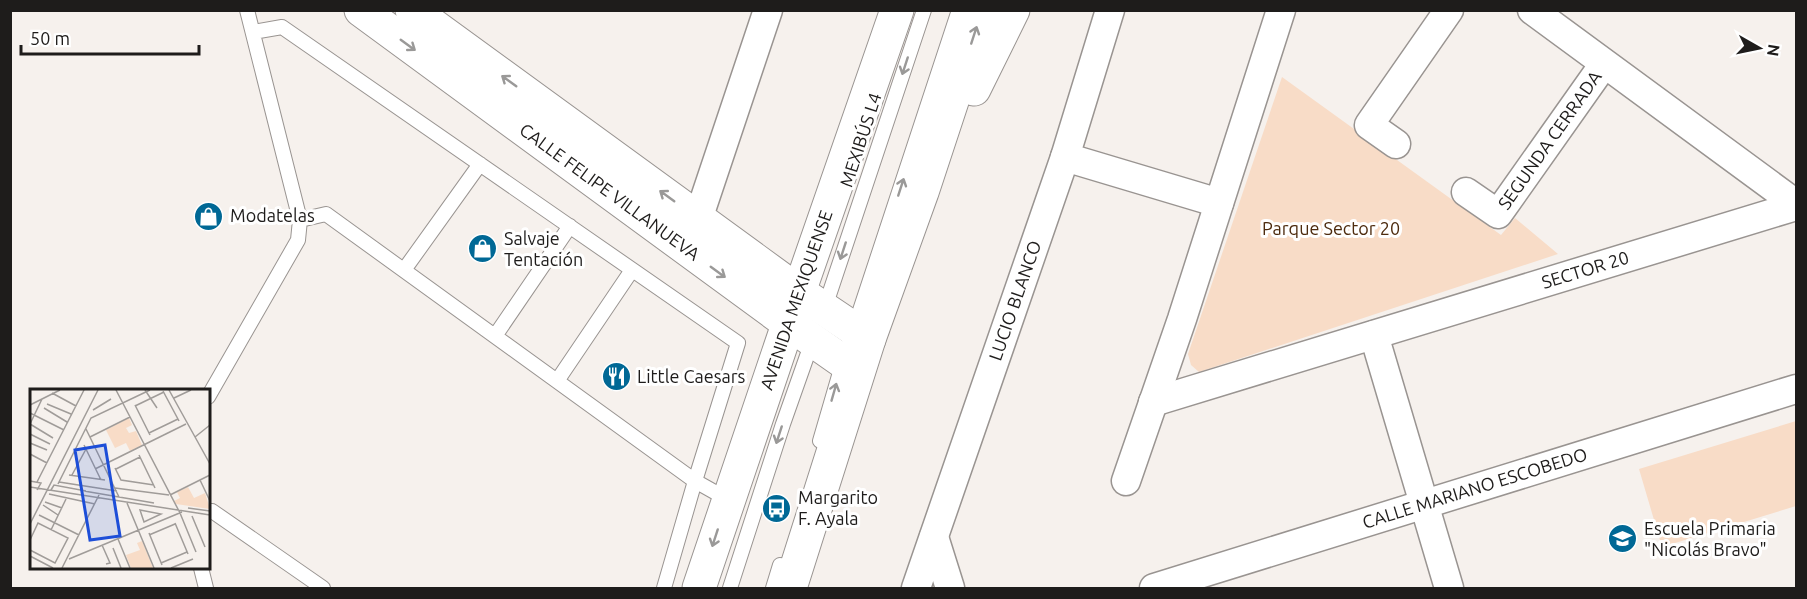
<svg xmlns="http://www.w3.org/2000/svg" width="1807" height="599" font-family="Ubuntu,sans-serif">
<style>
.green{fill:#f8dcc7}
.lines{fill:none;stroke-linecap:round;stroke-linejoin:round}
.lane-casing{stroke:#999491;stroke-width:16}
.street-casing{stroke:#999491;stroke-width:31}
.secondary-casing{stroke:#999491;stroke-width:35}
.lane{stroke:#fff;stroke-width:14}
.street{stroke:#fff;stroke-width:28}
.secondary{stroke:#fff;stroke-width:33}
.oneway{stroke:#9a9998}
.labels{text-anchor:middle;stroke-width:6;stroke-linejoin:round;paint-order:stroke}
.street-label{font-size:18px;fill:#1e1c1b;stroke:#fff}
.poi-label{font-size:18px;fill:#1e1c1b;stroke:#fff;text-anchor:start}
.park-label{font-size:18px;fill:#4d2b0e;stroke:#fff}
.inset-road{fill:none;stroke:#a09c99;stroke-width:1.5}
.view{fill:#1d4ed8;fill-opacity:0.15;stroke:#1d4ed8;stroke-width:3}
.inset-edge{fill:none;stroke:#1e1c1b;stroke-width:3}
</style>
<rect width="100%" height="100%" fill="#f6f1ed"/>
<path class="green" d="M1282,77L1501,235L1515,218L1558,254L1199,372L1191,365L1188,354Z
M1796,421V506L1662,547L1639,469Z"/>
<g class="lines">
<defs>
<path id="lane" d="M253,32L282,27L738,343L695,481L664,588
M300,220L326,214L695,481L727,499
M404,270L480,164
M824,310L924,10
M495,336L570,226
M557,381L632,270
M208,397L298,240L300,220L247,10
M820,441L843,362L959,10
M208,511H212L323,588
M201,568L206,588
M730,588L783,424L813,339
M773,588L780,565"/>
<g id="street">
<path d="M1532,10L1796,204"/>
<path d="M1396,144L1369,125L1449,10"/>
<path d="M1065,157L1219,203"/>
<path id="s1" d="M1466,192L1498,214L1604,64"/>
<path d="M698,219L768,10"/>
<path d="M1374,335L1449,588"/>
<path id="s2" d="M1153,402L1796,206"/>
<path d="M1126,481L1182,319L1281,10"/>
<path d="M934,537L950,588"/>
<path id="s3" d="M916,588L1065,157L1110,10"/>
<path id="s4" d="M1154,588L1796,389"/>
</g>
<g id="secondary">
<path id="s5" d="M361,10L788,323L858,372"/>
<path d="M412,10L799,292L869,339"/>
<path d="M974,89L1013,10"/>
<path id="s6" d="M699,588L799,292L897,10"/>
<path d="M790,588L869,339L922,192L982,10"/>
</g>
</defs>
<use href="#lane" class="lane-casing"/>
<use href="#street" class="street-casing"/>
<use href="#secondary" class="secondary-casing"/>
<use href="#lane" class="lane"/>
<use href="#street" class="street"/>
<use href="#secondary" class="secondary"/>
</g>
<defs><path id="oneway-shaft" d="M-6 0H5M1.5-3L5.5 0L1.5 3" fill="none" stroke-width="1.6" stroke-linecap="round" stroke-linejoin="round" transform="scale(1.5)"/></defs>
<g class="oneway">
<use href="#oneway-shaft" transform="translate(974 35) rotate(-72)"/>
<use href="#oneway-shaft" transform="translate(408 45) rotate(36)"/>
<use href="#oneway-shaft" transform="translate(905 66) rotate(108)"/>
<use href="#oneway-shaft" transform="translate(509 81) rotate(-144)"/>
<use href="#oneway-shaft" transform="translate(901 187) rotate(-72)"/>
<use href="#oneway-shaft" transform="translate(667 196) rotate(-144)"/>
<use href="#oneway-shaft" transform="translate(843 251) rotate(108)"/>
<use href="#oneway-shaft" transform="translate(718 272) rotate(36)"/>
<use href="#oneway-shaft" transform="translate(834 392) rotate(-74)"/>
<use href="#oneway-shaft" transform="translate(779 435) rotate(108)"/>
<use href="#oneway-shaft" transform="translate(715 538) rotate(108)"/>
</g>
<defs>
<symbol id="shop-disc" viewBox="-11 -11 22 22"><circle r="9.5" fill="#006895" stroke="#fff"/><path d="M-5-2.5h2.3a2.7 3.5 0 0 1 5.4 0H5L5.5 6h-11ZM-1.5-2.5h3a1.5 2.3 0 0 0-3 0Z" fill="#fff"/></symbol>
<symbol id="restaurant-disc" viewBox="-11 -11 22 22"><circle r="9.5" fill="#006895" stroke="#fff"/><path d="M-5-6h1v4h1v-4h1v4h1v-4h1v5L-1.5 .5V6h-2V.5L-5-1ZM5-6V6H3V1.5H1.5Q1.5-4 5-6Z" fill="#fff"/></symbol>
<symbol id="bus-disc" viewBox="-11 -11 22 22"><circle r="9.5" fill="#006895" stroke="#fff"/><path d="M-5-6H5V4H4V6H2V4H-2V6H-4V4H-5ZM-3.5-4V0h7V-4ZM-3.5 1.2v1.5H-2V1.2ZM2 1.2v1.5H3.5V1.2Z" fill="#fff"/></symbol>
<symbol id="school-disc" viewBox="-11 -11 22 22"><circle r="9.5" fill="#006895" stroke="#fff"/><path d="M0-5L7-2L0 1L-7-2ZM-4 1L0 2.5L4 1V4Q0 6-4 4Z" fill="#fff"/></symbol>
</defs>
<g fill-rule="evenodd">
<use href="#shop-disc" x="192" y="200" width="33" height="33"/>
<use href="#shop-disc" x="466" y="232" width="33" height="33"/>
<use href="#restaurant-disc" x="600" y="360" width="33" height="33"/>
<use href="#bus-disc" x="760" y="492" width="33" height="33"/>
<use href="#school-disc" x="1606" y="522" width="33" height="33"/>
</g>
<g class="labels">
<g class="street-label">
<text transform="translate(861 140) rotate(-72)" y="6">MEXIBÚS L4</text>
<text dy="6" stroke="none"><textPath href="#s1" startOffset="129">SEGUNDA CERRADA</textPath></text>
<text dy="6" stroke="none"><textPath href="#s5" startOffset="308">CALLE FELIPE VILLANUEVA</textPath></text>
<text dy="6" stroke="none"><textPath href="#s2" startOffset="452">SECTOR 20</textPath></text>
<text dy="6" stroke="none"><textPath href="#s6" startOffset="304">AVENIDA MEXIQUENSE</textPath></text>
<text dy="6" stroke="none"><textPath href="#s3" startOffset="304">LUCIO BLANCO</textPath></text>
<text dy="6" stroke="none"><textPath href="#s4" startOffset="336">CALLE MARIANO ESCOBEDO</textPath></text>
</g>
<g class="poi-label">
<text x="230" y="222">Modatelas</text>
<text x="504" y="245">Salvaje<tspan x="504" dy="21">Tentación</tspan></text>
<text x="637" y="383">Little Caesars</text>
<text x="798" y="504">Margarito<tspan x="798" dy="21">F. Ayala</tspan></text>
<text x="1644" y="535">Escuela Primaria<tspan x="1644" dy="21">"Nicolás Bravo"</tspan></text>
</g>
<g class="park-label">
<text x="1331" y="235">Parque Sector 20</text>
</g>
</g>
<g transform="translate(30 389)">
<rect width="180" height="180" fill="#f6f1ed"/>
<path d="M99,29L102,36L96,39L99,44L106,42L112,56L100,62L96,54L85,59L76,41ZM158,98L164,109L175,104L180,120L146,115L144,112L150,109L147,103ZM112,152L123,179H101L96,166L110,161L107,154Z" fill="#f8dcc7"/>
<path class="inset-road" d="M86,1L150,124L166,163M115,1L127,19M139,1L180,75M133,2L149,32M22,4L46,17M144,9L161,1M17,15L41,25M0,16L30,1M105,16L120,46M105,17L134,3M14,19L37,33M63,21L81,10M0,24L34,41M0,35L23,49M0,35L12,10M56,40L89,108M119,44L148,30M0,45L20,55M60,48L100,28M165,48L180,36M0,54L17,61M54,56L71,91M0,65L17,74M109,66L125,99M85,79L91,91L124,96M65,80L156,35M86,80L110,68M39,86L75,91M42,86L56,60M170,91L180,112M0,92L11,94L7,101M7,93L54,1M29,93L87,102M28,95L61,29L120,1M0,98L180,126M85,99L139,106M21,101L24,96L56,102M54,102L124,114M19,105L65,115M140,106L180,86M15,113L32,119M97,114L124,179M13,116L28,126M158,119L180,122M110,121L131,125L114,133ZM9,126L49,146M162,127L175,158M145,134L158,165M0,135L68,1M21,141L36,110M119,144L132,176M119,146L145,135M88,150L100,179M0,151L8,134L38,149L25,174L0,161M72,156L80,174L76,175M83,159L91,179M0,167L23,179M39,170L152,123M131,174L157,163M32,179L69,106M141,179L163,170"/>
<path class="view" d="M75,56L90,147L60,151L45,61Z"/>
<rect width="180" height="180" class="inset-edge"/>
</g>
<rect width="1807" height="599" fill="none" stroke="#1e1c1b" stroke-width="24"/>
<g transform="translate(1759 48) rotate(99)" stroke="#ffffff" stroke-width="4.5" paint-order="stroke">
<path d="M0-4.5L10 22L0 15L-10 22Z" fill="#1e1c1b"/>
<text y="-9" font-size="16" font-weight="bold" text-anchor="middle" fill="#1e1c1b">N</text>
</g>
<path d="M21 45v9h178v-9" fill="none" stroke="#1e1c1b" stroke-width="3"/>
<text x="30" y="45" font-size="18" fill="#1e1c1b" stroke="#ffffff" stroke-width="4.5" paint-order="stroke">50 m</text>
</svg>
